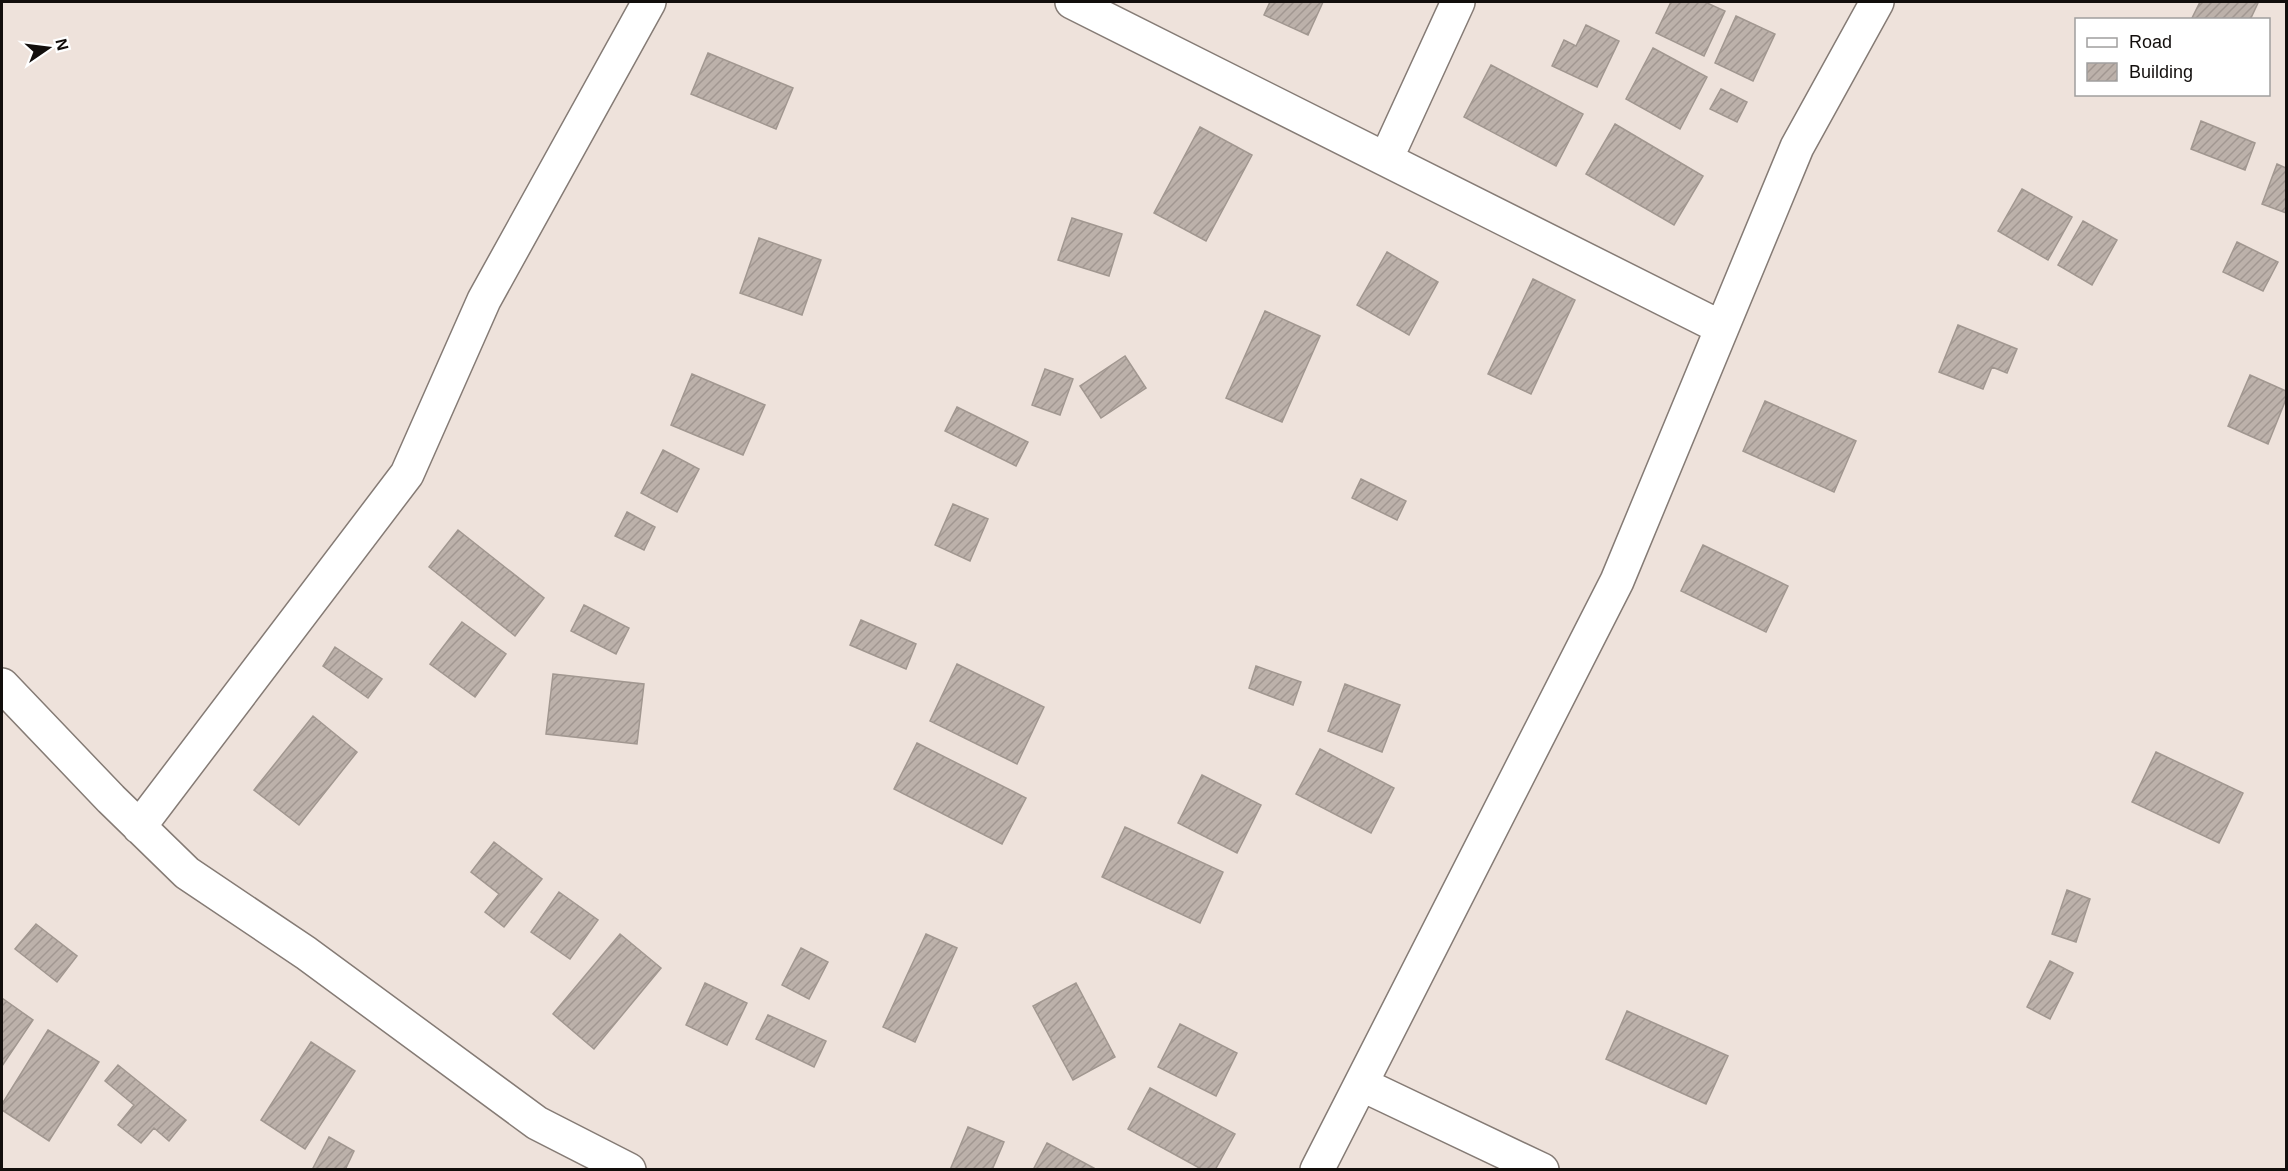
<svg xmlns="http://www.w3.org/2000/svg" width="2288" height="1171" font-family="Helvetica,sans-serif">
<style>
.building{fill:url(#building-hatch);stroke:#a19790;stroke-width:1.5}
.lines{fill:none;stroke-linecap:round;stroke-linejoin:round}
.minor-casing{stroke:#857b75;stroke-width:36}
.minor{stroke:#fff;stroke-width:33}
</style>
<defs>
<pattern id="building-hatch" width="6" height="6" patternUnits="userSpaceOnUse" patternTransform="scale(1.5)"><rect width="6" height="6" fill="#bcb1aa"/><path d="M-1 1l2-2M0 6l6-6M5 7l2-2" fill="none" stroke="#a19791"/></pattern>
</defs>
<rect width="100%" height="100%" fill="#eee2db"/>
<path class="building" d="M1270,2H1323L1308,35L1264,15Z
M1671,2H1705L1725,11L1704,56L1656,33Z
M2200,2H2255L2258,3L2250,20H2191Z
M1736,16L1775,34L1753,81L1715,63Z
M1586,25L1619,41L1597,87L1552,66L1564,40L1576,46Z
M1653,48L1707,77L1680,129L1626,99Z
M708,53L793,88L776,129L691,94Z
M1491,65L1583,114L1556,166L1464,117Z
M1721,89L1747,102L1737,122L1710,109Z
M2201,121L2255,143L2245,170L2191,149Z
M1615,124L1703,176L1674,225L1586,174Z
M1200,127L1252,155L1206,241L1154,213Z
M2277,164L2286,168V213L2262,204Z
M2022,189L2072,217L2048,260L1998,231Z
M1072,218L1122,234L1109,276L1058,260Z
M2083,221L2117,240L2092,285L2058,265Z
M759,238L821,260L802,315L740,293Z
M2237,242L2278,262L2263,291L2223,272Z
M1387,252L1438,282L1409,335L1357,305Z
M1533,279L1575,300L1531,394L1488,374Z
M1265,311L1320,336L1282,422L1226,398Z
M1958,325L2017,349L2007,373L1992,367L1983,389L1939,372Z
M1125,356L1146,388L1101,418L1080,386Z
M1045,369L1073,379L1060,415L1032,405Z
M692,374L765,405L743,455L671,425Z
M2250,375L2286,391V399L2268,444L2228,426Z
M1765,401L1856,441L1834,492L1743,451Z
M957,407L1028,442L1016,466L945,431Z
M663,450L699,469L677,512L641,493Z
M1361,479L1406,501L1397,520L1352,498Z
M953,504L988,519L970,561L935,545Z
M627,512L655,527L644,550L615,536Z
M458,530L544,598L515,636L429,567Z
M1703,545L1788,586L1766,632L1681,591Z
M584,605L629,628L616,654L571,631Z
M861,620L916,644L906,669L850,645Z
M462,622L506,654L475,697L430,664Z
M335,647L382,679L368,698L323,666Z
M957,664L1044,707L1017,764L930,721Z
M1256,666L1301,682L1293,705L1249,688Z
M553,674L644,684L637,744L546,734Z
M1345,684L1400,705L1382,752L1328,731Z
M313,716L357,752L299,825L254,790Z
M917,743L1026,798L1002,844L894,789Z
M1320,749L1394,788L1371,833L1296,794Z
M2156,752L2243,793L2219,843L2132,802Z
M1202,775L1261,805L1237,853L1178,823Z
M1125,827L1223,872L1200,923L1102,877Z
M494,842L542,879L504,927L485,912L499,894L471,872Z
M2067,890L2090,899L2076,942L2052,934Z
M559,892L598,920L570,959L531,932Z
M36,924L77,956L57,982L15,949Z
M620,934L661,968L594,1049L553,1014Z
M926,934L957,948L915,1042L883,1027Z
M801,948L828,962L809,999L782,985Z
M2050,961L2073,973L2050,1019L2027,1007Z
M705,983L747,1003L727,1045L686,1025Z
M1076,983L1115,1057L1073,1080L1033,1006Z
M2,998L33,1020L2,1066Z
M1627,1011L1728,1056L1706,1104L1606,1059Z
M768,1015L826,1041L814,1067L756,1039Z
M1180,1024L1237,1053L1216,1096L1158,1067Z
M48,1030L99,1062L49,1141L2,1110V1104Z
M311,1042L355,1071L305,1149L261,1120Z
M118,1065L186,1120L169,1141L154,1128L141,1143L118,1125L134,1105L105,1081Z
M1150,1088L1235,1134L1215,1170H1203L1128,1129Z
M968,1127L1004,1142L992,1170H950Z
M329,1137L354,1151L345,1170H312Z
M1047,1143L1094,1168L1093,1170H1033Z"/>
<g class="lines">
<defs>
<path id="minor" d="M1072,2L1722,328
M1386,159L1458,2
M2,685L111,799L187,873L306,953L537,1123L629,1170
M139,827L407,474L484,300L649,2
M1361,1084L1542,1170
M1317,1170L1617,581L1797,147L1877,2"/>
</defs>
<use href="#minor" class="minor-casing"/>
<use href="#minor" class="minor"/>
</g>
<rect width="2288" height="1171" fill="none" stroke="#120e0c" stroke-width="6"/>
<rect x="2075" y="18" width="195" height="78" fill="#ffffff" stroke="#a09f9e" stroke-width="1.5"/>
<rect x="2087" y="38" width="30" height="9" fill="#ffffff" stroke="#a09f9e" stroke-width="1.5"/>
<text x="2129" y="48" font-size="18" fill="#120e0c">Road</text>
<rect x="2087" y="63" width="30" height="18" fill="url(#building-hatch)" stroke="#a09f9e" stroke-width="1.5"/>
<text x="2129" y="78" font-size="18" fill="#120e0c">Building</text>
<g transform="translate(48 48) rotate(76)" stroke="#ffffff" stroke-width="4.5" paint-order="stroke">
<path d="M0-4.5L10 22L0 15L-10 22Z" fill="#120e0c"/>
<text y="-9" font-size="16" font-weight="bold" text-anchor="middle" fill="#120e0c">N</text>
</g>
</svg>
